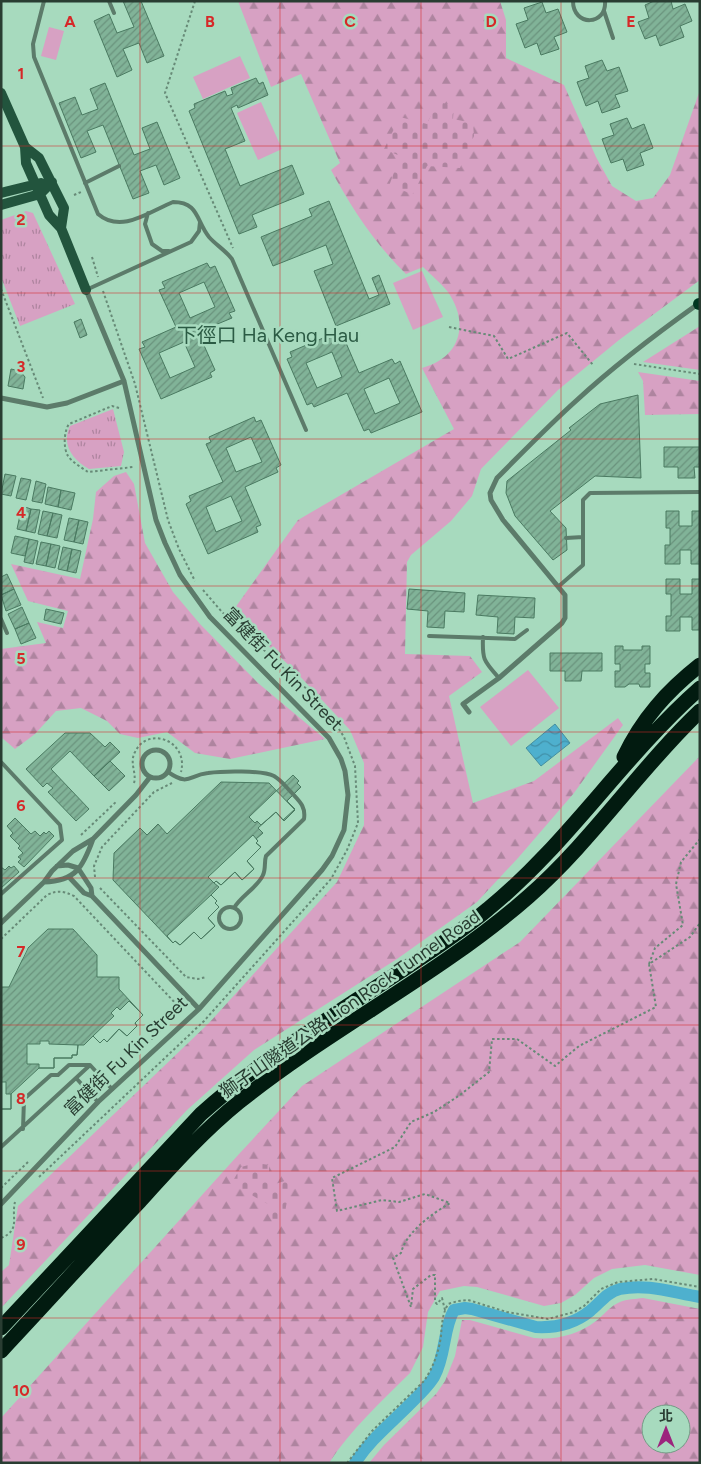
<svg xmlns="http://www.w3.org/2000/svg" width="701" height="1464" font-family="Figtree,'Noto Sans TC',sans-serif">
<style>
.grass{fill:url(#grass-tufts)}
.forest{fill:url(#forest-firs);fill-rule:evenodd}
.cemetery{fill:url(#cemetery-stones)}
.pitch{fill:#d7a1c3}
.water{fill:url(#water-waves);stroke:#438e9f}
.lines{fill:none;stroke-linecap:round;stroke-linejoin:round}
.canal{stroke:#4eb0ce;stroke-width:12}
.building{fill:url(#building-hatch);stroke:#4a7a61;fill-rule:evenodd}
.path{stroke:#678a77;stroke-width:2;stroke-dasharray:2.5 2.5;stroke-linecap:butt}
.lane{stroke:#5c7b6a;stroke-width:4}
.street{stroke:#5c7b6a;stroke-width:5}
.secondary{stroke:#22543d;stroke-width:10}
.primary{stroke:#003721;stroke-width:12}
.highway{stroke:#021b10;stroke-width:15}
.grid{fill:none;stroke:#d62828;stroke-width:1;stroke-opacity:0.55}
.labels{text-anchor:middle;stroke-width:5;stroke-linejoin:round;paint-order:stroke}
.street-label{font-size:18px;fill:#293d32;stroke:#a7dabe}
.quarter-label{font-size:20px;fill:#2b5b44;stroke:#a7dabe}
.grid-label{font-size:16px;text-anchor:middle;font-weight:bold;fill:#d62828;stroke:#a7dabe;stroke-width:5;stroke-linejoin:round;paint-order:stroke}
</style>
<defs>
<pattern id="grass-tufts" width="24" height="20" patternUnits="userSpaceOnUse" patternTransform="scale(1.25)"><rect width="24" height="20" fill="#d7a1c3"/><path d="M3 7l-1-3M5 7V3M7 7l1-3M15 17l-1-3M17 17v-4M19 17l1-3" fill="none" stroke="#ae849f"/></pattern>
<pattern id="forest-firs" width="22" height="20" patternUnits="userSpaceOnUse" patternTransform="scale(1.25)"><rect width="22" height="20" fill="#d7a1c3"/><path d="M5 1l3.5 6h-7zM16 11l3.5 6h-7z" fill="#ae849f"/></pattern>
<pattern id="cemetery-stones" width="16" height="16" patternUnits="userSpaceOnUse" patternTransform="scale(1.25)"><rect width="16" height="16" fill="#d7a1c3"/><path d="M2 7V4a2 2 0 0 1 4 0v3zM10 15v-3a2 2 0 0 1 4 0v3z" fill="#ae849f"/></pattern>
<pattern id="water-waves" width="16" height="10" patternUnits="userSpaceOnUse" patternTransform="scale(1.25)"><rect width="16" height="10" fill="#4eb0ce"/><path d="M0 5q4-4 8 0t8 0" fill="none" stroke="#4190a8"/></pattern>
<pattern id="building-hatch" width="6" height="6" patternUnits="userSpaceOnUse" patternTransform="scale(1.25)"><rect width="6" height="6" fill="#81b398"/><path d="M-1 1l2-2M0 6l6-6M5 7l2-2" fill="none" stroke="#6a937d"/></pattern>
</defs>
<rect width="100%" height="100%" fill="#a7dabe"/>
<path class="grass" d="M26,211L33,213L75,304L20,326L1,277V220Z
M113,409L124,452L121,466L89,469C73,460 61,445 70,426Z"/>
<path class="forest" d="M238,1H500L506,20V58L564,85L596,157L612,186L636,201L653,198L670,175L700,90V280L619,340L558,390L481,469L472,496L451,521L411,555L407,562L405,654L470,656L482,672L449,696L473,803L534,781L618,718L623,725L574,793L518,858L477,902L397,959L254,1050L187,1110L1,1308V1272L9,1265L18,1206L209,1023L337,882L364,825V763L350,730L294,670L232,612L298,520L454,429L422,368C460,358 470,324 448,292C441,283 431,275 423,267L406,274C375,244 351,207 331,170L340,163L301,74L271,87Z
M700,326V370L643,362Z
M638,372L700,381V414L645,415L643,381Z
M126,472L134,484L145,543L173,592L200,624L258,683L325,739L230,759L195,753L167,732L138,738L120,734L107,721L81,708L56,711L35,734L15,749L1,737V649L46,643L37,622L63,628L68,611L28,601L11,564L80,579L93,519L96,492L114,476Z
M700,756V1275L645,1265L612,1269L594,1278L575,1295L561,1303L544,1306L477,1287L464,1286L440,1291L428,1312L423,1347L410,1373C381,1402 351,1429 329,1463H1V1418L239,1154L302,1086L520,942Z
M643,1298L700,1309V1463H369L384,1445L436,1394L445,1381L455,1356L462,1320H470L534,1338C556,1340 578,1335 596,1321C604,1315 610,1306 620,1302C627,1299 635,1299 643,1298ZM651,1414H681V1444H651Z"/>
<path class="cemetery" d="M437,102L454,105L453,119L473,123L474,136L460,168L427,166L413,194L389,186L400,156L384,149L400,117L427,124Z
M256,1163L269,1165V1186L291,1179L283,1223L273,1224L270,1205L240,1189L234,1179L241,1167Z"/>
<path class="pitch" d="M49,27L64,31L56,60L41,56Z
M240,56L250,78L203,99L193,77Z
M261,102L282,149L258,160L237,113Z
M422,271L443,317L413,330L393,283Z
M528,670L559,708L511,746L480,707Z"/>
<path class="water" d="M555,724L570,743L541,766L526,748Z"/>
<g class="lines">
<path class="canal" d="M355,1463C369,1441 390,1424 408,1406C417,1397 427,1388 434,1377C446,1355 443,1329 454,1310L465,1308L472,1309L536,1327C555,1328 574,1324 590,1311C600,1303 607,1292 620,1289C647,1283 674,1293 700,1297"/>
</g>
<path class="building" d="M123,1H141L164,56L147,63L139,43L123,49L132,70L117,77L94,21L109,14L117,33L134,27Z
M654,1H671L673,9L685,4L692,21L680,26L684,37L660,46L656,35L645,39L638,22L649,18L645,5Z
M542,2L546,13L558,9L567,32L554,37L559,49L541,55L537,43L525,48L516,24L528,20L524,8Z
M602,60L607,71L619,67L628,91L615,95L620,107L602,113L598,101L586,106L577,82L589,78L585,66Z
M256,78L259,84L263,82L268,95L238,108L237,105L231,108L245,141L225,149L240,186L292,165L304,194L252,215L257,227L239,234L189,111L195,108L194,104L225,91L227,96L233,94L231,88Z
M105,83L134,155L150,149L142,128L157,122L180,178L164,185L156,165L140,171L149,193L133,199L103,125L87,131L96,152L81,158L59,103L75,97L82,115L98,109L90,89Z
M627,118L632,129L644,124L653,148L640,153L644,165L627,171L623,159L611,163L602,139L614,135L610,124Z
M329,201L369,299L379,295L372,278L379,275L390,304L336,326L314,271L333,264L326,245L273,266L261,237L312,216L309,209Z
M207,263L210,268L215,266L235,311L229,313L232,318L198,332L215,370L210,373L212,377L161,399L139,349L145,347L142,342L176,327L159,290L165,288L162,282ZM204,282L215,307L190,318L179,293ZM184,342L195,367L170,378L159,353Z
M81,319L87,335L80,338L74,322Z
M335,333L337,338L343,336L359,373L392,359L395,364L400,361L422,412L371,433L369,429L364,431L347,393L314,407L312,403L307,405L287,359L292,357L290,352ZM332,352L342,377L317,388L306,363ZM389,378L400,403L375,414L364,389Z
M11,369L20,371L25,377L23,389L8,386Z
M638,395L641,478L595,476L550,511L566,528L567,550L553,560L515,516L506,493L507,481L571,430L569,428L600,404Z
M254,417L256,422L261,420L281,465L276,468L278,472L245,487L261,525L256,527L258,532L208,554L186,504L191,501L189,496L223,482L206,444L211,442L209,437ZM251,437L262,462L236,472L226,448ZM231,496L242,521L216,532L206,507Z
M664,447H700V467H694L695,478H678V467H664Z
M5,474L16,476L11,496L1,494Z
M21,478L31,480L26,500L16,498Z
M36,481L46,484L42,503L32,501Z
M48,487L61,490L58,507L45,504Z
M61,490L75,493L71,510L58,507Z
M22,506L31,509L26,531L17,529Z
M31,509L40,510L35,533L26,531Z
M43,511L53,513L47,536L38,534Z
M666,511H679V526H692V511H700V564H691V550H680V564H665V545H670V528H666Z
M53,513L62,515L57,538L47,536Z
M69,518L79,520L74,542L64,540Z
M79,520L88,522L83,544L74,542Z
M15,536L29,539L25,556L11,553Z
M29,539L38,541L33,564L24,562Z
M41,542L51,544L46,566L36,564Z
M51,544L60,546L55,568L46,566Z
M63,547L72,549L67,571L58,569Z
M72,549L81,551L76,573L67,571Z
M7,574L14,589L1,595V577Z
M666,579H680V594H692V579H700V630H692V617H680V631H666V616H671V594H666Z
M14,589L21,605L6,611L1,595Z
M409,589L465,593L464,612L445,611L444,628L427,627L428,611L407,609Z
M478,595L535,598L534,618L515,617L514,634L497,633L498,617L476,615Z
M22,607L29,623L15,629L8,614Z
M46,609L64,613L61,624L44,620Z
M29,623L36,638L21,644L15,629Z
M615,646H623V650H642V646H650V664H645V673H650V687H640L639,684H629L625,687H615V671H620V664H615Z
M550,653H602V671H582L581,681H565V671H550Z
M65,733H90L105,747L110,742L120,752L94,776L70,751L51,769L89,809L76,821L48,792L53,788L47,783L43,787L26,769Z
M110,761L125,776L109,791L94,776Z
M293,775L299,781L297,783L301,787L287,801L295,809L283,820L276,812L261,825L257,821L255,823L249,817Z
M221,782L269,783L295,810L284,821L276,812L258,828L263,833L256,839L258,841L256,843L261,847L247,861L254,869L242,880L235,872L221,885L216,881L214,883L219,887L211,895L217,901L215,903L219,907L208,918L215,926L201,939L194,932L180,945L175,941L173,943L113,880L114,853L140,828L147,835L158,824L167,834Z
M15,818L31,834L35,831L40,836L44,832L46,834L49,831L54,836L24,867L18,862L21,859L18,857L23,853L18,848L20,846L10,836L13,833L7,826Z
M253,835L258,841L256,843L261,847L247,861L254,869L242,880L235,872L221,885L216,881L214,883L208,877Z
M9,866L11,868L14,866L19,872L1,888V867L5,870Z
M211,895L217,901L215,903L219,907L208,918L215,926L201,939L194,932L180,945L175,941L173,943L167,936Z
M48,929H73L97,955V977H119V989L143,1015L135,1023L137,1026L127,1036L119,1029L107,1042L104,1039L100,1043L93,1036L84,1045H78L77,1055H72V1058H54V1068H39L11,1094V1109H1V987H9L28,948Z
M129,1001L143,1015L135,1023L137,1026L127,1036L119,1029L107,1042L104,1039L100,1043L93,1036L114,1016L111,1013L117,1007L120,1010Z
M40,1041H49V1044L78,1045L77,1055H72V1058H54V1068H39V1064H27V1044H40Z
M1,1082H6V1094H11V1109H1Z"/>
<g class="lines">
<path class="path" d="M195,1L165,93L233,248
M74,195L81,192
M92,257L98,277
M1,289L43,398
M103,291L135,384L168,520L179,549L195,581
M449,327L494,336L508,359L567,333L593,365
M634,364L700,374
M119,408L112,406L69,424C64,431 63,448 68,456C72,462 82,468 88,472L133,467
M134,783C137,773 129,763 135,752C148,725 189,741 181,772
M81,835L117,801
M95,877L94,866L102,847L154,792L172,783
M100,888L186,977L198,979L206,977
M1,939L47,895C57,890 64,891 74,896L178,1006V1012L143,1048
M649,964L655,948L683,925L676,884L681,862L700,839
M39,1177L204,1021L331,879L347,850L358,823L355,766L344,737L330,715L310,692L222,612L203,590
M1,1188L29,1161
M1,1238C21,1230 11,1218 15,1202
M445,1310L442,1298L437,1304L435,1302V1275H431L413,1289L411,1307L393,1258L401,1253C406,1232 432,1214 450,1203L425,1194L399,1202L382,1200L337,1211L332,1178L395,1147L411,1122L434,1112L460,1095L489,1072L492,1039H517L555,1066L579,1046L656,1007L649,964L690,937L700,923
M347,1463L372,1431L424,1381C433,1368 439,1351 441,1336C442,1324 442,1315 448,1304L458,1301L468,1300L507,1312L548,1319L574,1312L584,1306L601,1289L618,1282L653,1279L700,1287"/>
<path class="lane" d="M44,1L33,44L34,57L98,214C121,234 149,212 173,202C199,202 196,221 209,237C216,245 225,250 232,259L306,430
M109,1L114,13
M573,1C573,27 607,26 605,1
M604,11L613,38
M85,183L119,166
M148,213L145,224L152,244L162,251H169
M86,290L191,242L199,231L200,222
M566,538L583,537
M559,586L583,565V500L590,493L700,492
M1,619L7,633
M429,636L515,639L527,630
M483,637C482,660 484,661 499,678
M1,762L60,825L62,840L1,894
M168,772C190,787 188,775 208,773C222,771 262,770 274,776C281,780 286,787 291,792C299,801 306,806 304,819L266,856C264,862 266,869 263,875C258,887 241,896 234,908
M219 918a11 11 0 1 1 22 0a11 11 0 1 1-22 0Z
M76,1078L98,1102
M23,1129L24,1099L51,1075H58L69,1065H90L112,1089
M1,1147L89,1066"/>
<path class="street" d="M1,398L47,407L67,403L124,381
M469,712L463,704L499,678L562,623L565,618V595L503,520L491,500L490,493L497,478C523,452 549,425 577,400C615,365 656,334 698,304
M142 764a14 14 0 1 1 28 0a14 14 0 1 1-28 0Z
M57,866L68,865L78,868L91,888L92,896
M69,877L84,893L92,896L199,1009
M44,882C76,881 83,867 93,839
M1,923L44,882L52,871L73,851L93,839L136,795L150,777
M1,1204L98,1102L199,1009L322,870L332,856L344,830L348,795L345,771L341,759L329,738L210,617L180,575L165,543L156,520L124,381L86,290"/>
<path class="secondary" d="M1,93L25,147L26,163L49,215L61,228L86,290
M25,147L39,158L64,208L61,228
M1,193L41,183
M1,205L40,194L52,182"/>
<path class="primary" d="M699,304H700"/>
<path class="highway" d="M624,757C642,719 667,691 700,665
M1,1328L201,1114C262,1059 333,1016 401,971C431,951 461,932 488,909C568,844 622,757 700,688
M1,1351C47,1302 92,1252 138,1203C170,1168 202,1132 239,1102C331,1028 439,975 528,897C592,841 639,769 700,711"/>
</g>
<path class="grid" d="M140,1V1463M280,1V1463M421,1V1463M561,1V1463M1,146H700M1,293H700M1,439H700M1,586H700M1,732H700M1,878H700M1,1025H700M1,1171H700M1,1318H700"/>
<g class="labels">
<g class="street-label">
<text transform="translate(283 669) rotate(46)" y="6">富健街 Fu Kin Street</text>
<text transform="translate(350 1004) rotate(-35)" y="6">獅子山隧道公路 Lion Rock Tunnel Road</text>
<text transform="translate(126 1056) rotate(-44)" y="6">富健街 Fu Kin Street</text>
</g>
<g class="quarter-label">
<text x="268" y="342">下徑口 Ha Keng Hau</text>
</g>
</g>
<g class="grid-label">
<text x="70" y="27">A</text>
<text x="210" y="27">B</text>
<text x="350" y="27">C</text>
<text x="491" y="27">D</text>
<text x="631" y="27">E</text>
<text x="21" y="79">1</text>
<text x="21" y="225">2</text>
<text x="21" y="372">3</text>
<text x="21" y="518">4</text>
<text x="21" y="664">5</text>
<text x="21" y="811">6</text>
<text x="21" y="957">7</text>
<text x="21" y="1104">8</text>
<text x="21" y="1250">9</text>
<text x="21" y="1396">10</text>
</g>
<rect width="701" height="1464" fill="none" stroke="#293d32" stroke-width="5"/>
<g transform="translate(666 1429)"><circle r="24" fill="#a7dabe" stroke="#759b86"/>
<path d="M0-4L9 19L0 12L-9 19Z" fill="#9c247d"/>
<text y="-8" font-size="14" font-weight="bold" text-anchor="middle" fill="#293d32">北</text>
</g>
</svg>
